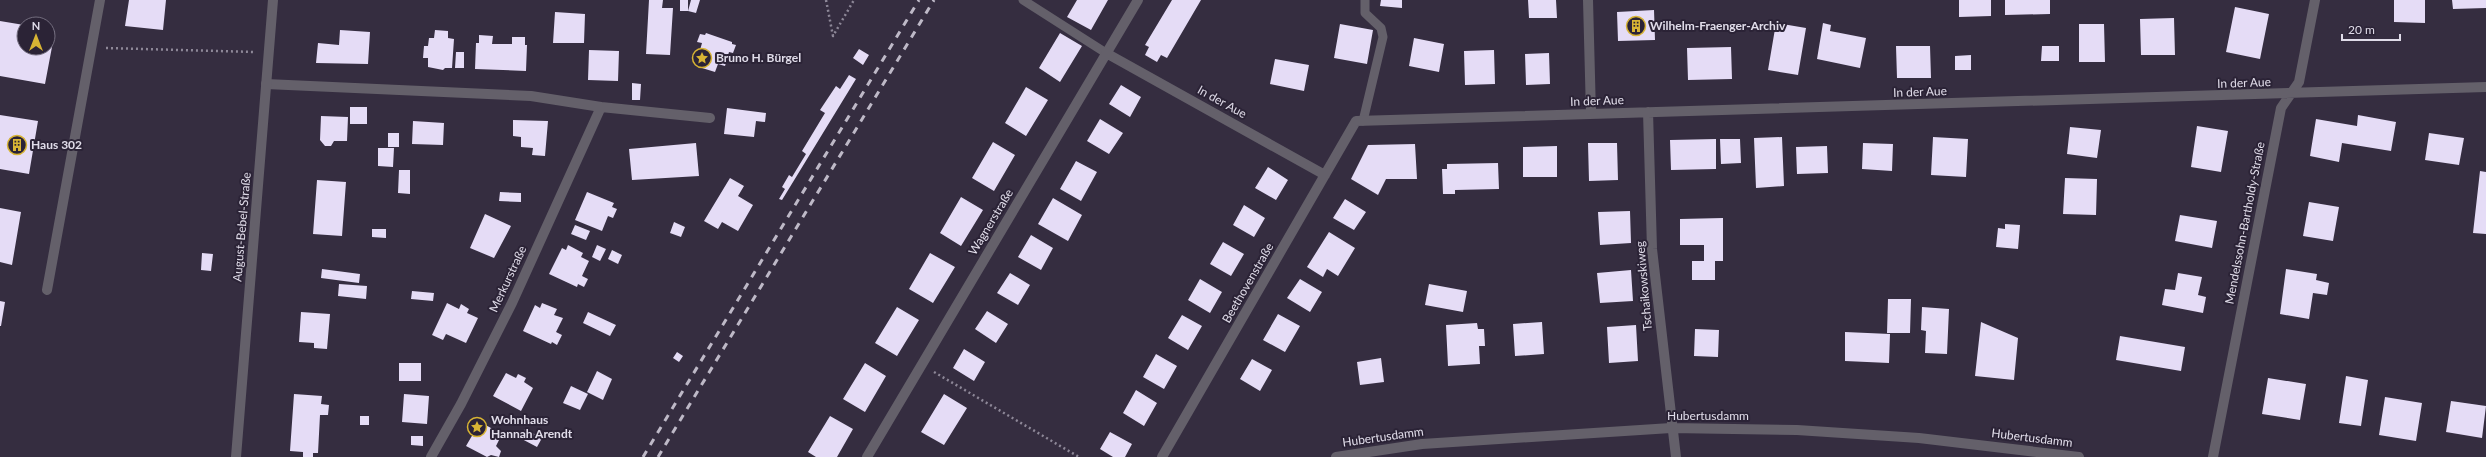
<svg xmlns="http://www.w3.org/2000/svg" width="2486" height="457" font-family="Lato,sans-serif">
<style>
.building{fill:#e5dcf6}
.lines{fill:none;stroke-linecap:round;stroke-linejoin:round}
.path{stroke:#8e8898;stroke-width:2.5;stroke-dasharray:2 3;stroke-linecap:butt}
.service{stroke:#64606a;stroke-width:9}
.minor{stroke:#64606a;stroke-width:10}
.tertiary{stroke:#64606a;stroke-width:10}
.rail{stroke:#beb9c7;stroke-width:3;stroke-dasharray:7 7;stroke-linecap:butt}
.labels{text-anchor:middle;stroke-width:4;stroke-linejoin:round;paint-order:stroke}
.poi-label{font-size:12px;font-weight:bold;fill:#e0dce9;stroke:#2b2336;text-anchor:start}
.street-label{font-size:12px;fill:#e0dce9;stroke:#2b2336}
</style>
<rect width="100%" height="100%" fill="#352d40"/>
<path class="building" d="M129,0H166L163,30L125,26Z
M649,0H663L662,8H673L670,55L646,54Z
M680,0H688V11H680Z
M691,0H700L696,13L688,11Z
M1077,0H1108L1091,30L1067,17Z
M1172,0H1201L1167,58L1161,55L1157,62L1145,55L1149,47L1145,45Z
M1381,0H1402V8L1380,6Z
M1528,0H1556L1557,18H1529Z
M1959,0H1991V16L1959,17Z
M2005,0H2050V14L2005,15Z
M2394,0H2425V23L2394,22Z
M2452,0H2486V8L2453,9Z
M2235,7L2269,14L2260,59L2226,52Z
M1654,10L1655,40L1618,41L1617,12Z
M555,12L585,14L584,43H553Z
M2174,18L2175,55H2141L2140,19Z
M0,21L24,25V48H48V30L55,31L45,84L0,76Z
M1776,23L1806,28L1798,75L1768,70Z
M1823,23L1831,25L1830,31L1866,38L1860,68L1817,59Z
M1340,24L1373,30L1367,64L1334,58Z
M2079,24H2104L2105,62H2079Z
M340,30L370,32L368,64L316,63L318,43L339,45Z
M435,30L448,31V38L454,39L452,68H445L443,70L428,67V58H423L424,46H428L429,38H434Z
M706,33L732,42V44L736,45L733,53L729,52L725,66L718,64L715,72L702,68L705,59L698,57L702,43L697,42L700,34L705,35Z
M1060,33L1082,46L1060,82L1039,68Z
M479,35L493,36L492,44H512V37H525V45H527L526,71L475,69L476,43H479Z
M1414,38L1444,44L1439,72L1409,66Z
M1896,46H1930L1931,78H1897Z
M2042,46H2059V61H2041Z
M1731,47L1732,79L1688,80L1687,48Z
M859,49L869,55L863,65L853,58Z
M589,50L619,51L618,81L588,80Z
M1494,50L1495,84L1465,85L1464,51Z
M456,52H464V68H455Z
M1549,53L1550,84L1526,85L1525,54Z
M1971,55V70H1955V56Z
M1275,59L1309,65L1304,91L1270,84Z
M849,75L856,79L782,200L779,199L785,189L782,187L789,175L792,177L806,154L802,151L825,113L820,110L836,86L840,89Z
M632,83L641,84L640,100H632Z
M1121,85L1141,97L1130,117L1109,104Z
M1026,87L1048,100L1026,136L1005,123Z
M350,107H367V124H350Z
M727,108L766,113L765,122L756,121L754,137L724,134Z
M0,115L38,121L29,174L0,169Z
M2358,115L2396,122L2391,151L2342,143L2339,162L2310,156L2316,119L2357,126Z
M321,116L348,117L347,141H334L331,146H325L320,140Z
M1100,119L1123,133L1109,154L1087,141Z
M513,120L548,121L545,156L532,155L533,148L521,147V137L513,136Z
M413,121L444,123L443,145L412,144Z
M2197,126L2228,131L2221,172L2191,167Z
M2070,127L2101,130L2097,158L2067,154Z
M388,133H399V147H388Z
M2429,133L2464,138L2459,165L2425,160Z
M1782,137L1784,186L1756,188L1754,138Z
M1933,137L1968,139L1966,177L1931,175Z
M1716,139V169L1671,170L1670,140Z
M1720,139H1740L1741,163L1721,164Z
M993,142L1015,155L994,191L972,178Z
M696,143L699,176L632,180L629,149Z
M1588,143H1617L1618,180L1589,181Z
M1863,143L1893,144L1892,171L1862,169Z
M1415,144L1417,179H1386L1378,195L1351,179L1368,145Z
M1557,146V177H1523V147Z
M1827,146L1828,173L1797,174L1796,147Z
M378,148H394L393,167L378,166Z
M1076,161L1097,172L1081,201L1060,189Z
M1498,163L1499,189L1455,190V194H1443L1442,169H1447V164Z
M1268,167L1288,180L1276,200L1255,188Z
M399,170H410V194L398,193Z
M2480,171L2486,172V234L2473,233Z
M730,178L744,186L738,196L753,205L738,231L722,222L718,229L704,221Z
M2065,178L2097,179L2096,215L2063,214Z
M317,180L346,182L342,236L313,234Z
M500,192L521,193V202L499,201Z
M587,192L614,203L612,207L617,209L613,218L608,216L602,231L575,220Z
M961,197L983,210L961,246L940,233Z
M1053,198L1082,215L1068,241L1038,224Z
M1345,199L1366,212L1354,230L1333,218Z
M2309,202L2339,207L2333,241L2303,236Z
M1244,205L1265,218L1254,237L1233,225Z
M0,208L21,212L12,265L0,262Z
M1630,211L1631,243L1600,245L1598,212Z
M485,214L511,226L494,258L470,248Z
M2180,215L2217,221L2212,248L2175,241Z
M1723,218V261H1715V280H1692V261H1704V245H1680V219Z
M674,222L685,227L681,237L670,233Z
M2005,224L2020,225L2018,249L1996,247L1998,228L2005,229Z
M575,225L590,231L586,240L571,234Z
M372,229H386V238L372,237Z
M1329,232L1355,248L1338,276L1327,269L1323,277L1307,267Z
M1031,235L1053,248L1041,270L1018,257Z
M1223,242L1244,254L1231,276L1210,264Z
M568,245L583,253L581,257L589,261L582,276L588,279L584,287L578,284L577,287L549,274L562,248L566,250Z
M597,245L606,249L600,261L592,257Z
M612,250L622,255L618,264L608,259Z
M202,253L213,254L211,271L201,270Z
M930,253L955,267L933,303L909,289Z
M322,269L360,274L359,283L321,278Z
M2286,269L2317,274L2316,280L2329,283L2327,295L2313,293L2309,319L2280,314Z
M1631,270L1633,301L1600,303L1597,273Z
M1010,273L1030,285L1018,305L997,293Z
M2178,273L2202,277L2198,295L2206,297L2203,313L2162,305L2165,289L2175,290Z
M1200,279L1222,292L1210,313L1188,300Z
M1300,279L1322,292L1310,312L1287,298Z
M339,284L367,286L366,299L338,296Z
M1429,284L1467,291L1463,312L1425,305Z
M412,291L434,293L433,301L411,299Z
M1888,299H1911L1910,333H1887Z
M0,301L5,302L1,326H0Z
M447,303L459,309L461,304L469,309L467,313L478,318L466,343L446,334L443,340L432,335Z
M542,303L557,309L554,315L563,318L556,332L562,335L557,345L552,342L551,344L523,331L535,305L540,308Z
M897,307L919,320L897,356L875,343Z
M1922,307L1949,309L1947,354L1925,353L1926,331L1921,330Z
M987,311L1008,324L996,343L975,329Z
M301,312L330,314L327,349L314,348V343L299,342Z
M588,312L616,325L610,336L583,323Z
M1278,314L1300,326L1285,352L1263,340Z
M1182,315L1202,326L1188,350L1168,338Z
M1542,322L1544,354L1515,356L1513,324Z
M1981,322L2018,338L2014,380L1975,376Z
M1477,323L1478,329H1484L1485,346H1479L1480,364L1448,366L1446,325Z
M1636,325L1638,361L1609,363L1607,327Z
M1695,329L1719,330L1718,357L1694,356Z
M1845,332L1890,334L1889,363L1845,361Z
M2120,336L2185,347L2181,371L2116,360Z
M964,349L985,362L974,381L953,368Z
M677,352L683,356L679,362L673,358Z
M1156,354L1177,366L1164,389L1143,377Z
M1381,358L1384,382L1360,385L1357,362Z
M1252,359L1272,370L1260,391L1240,379Z
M399,363H421V381H399Z
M865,363L886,376L865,412L843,399Z
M597,371L612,379L603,400L587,392Z
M506,373L516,378L518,374L526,378L524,382L533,388L521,411L493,396Z
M2346,376L2368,380L2361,426L2339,423Z
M2268,378L2306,384L2300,420L2262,414Z
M571,386L588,394L580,410L563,403Z
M1136,390L1157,403L1144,426L1123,413Z
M294,394L322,396L321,404L329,405L328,415H320L318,453H313V457H303V452L290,451Z
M404,394L429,396L427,424L402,422Z
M944,394L967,408L944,445L921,432Z
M2385,397L2422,403L2416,441L2379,435Z
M2451,401L2486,406L2482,438L2446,432Z
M360,416H369V425H360Z
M830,416L853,429L837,457H816L808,452Z
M480,422L502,434L496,446L501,451L499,457L491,455L487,457L466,446Z
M525,429L542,438L537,447L520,438Z
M1110,432L1132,444L1125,457H1113L1100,449Z
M411,436H423V446L411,445Z"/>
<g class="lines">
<path class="path" d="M826,0L833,36L854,0
M106,48L255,52
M934,372L1079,457"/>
<path class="service" d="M1023,0L1106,53
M1363,121L1383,37L1381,28L1365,13V0"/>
<path class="minor" d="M1588,0L1591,114
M1106,53L1325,175
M266,84L531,96L601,107L512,303L461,404L431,457
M601,107L710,118
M1648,112L1652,249L1676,457
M47,290L100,0
M867,457L1138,0
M1162,457L1356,121L2486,87
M1336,457L1422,444L1671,428L1797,430L1919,438L2079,457
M2213,457L2281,108L2299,82L2315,0"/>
<path class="tertiary" d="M236,457L273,0"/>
<path class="rail" d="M643,457L919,0
M658,457L934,0"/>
</g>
<defs>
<symbol id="building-ring" viewBox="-11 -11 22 22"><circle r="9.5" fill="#2b2336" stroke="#d8b434" stroke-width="1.5"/><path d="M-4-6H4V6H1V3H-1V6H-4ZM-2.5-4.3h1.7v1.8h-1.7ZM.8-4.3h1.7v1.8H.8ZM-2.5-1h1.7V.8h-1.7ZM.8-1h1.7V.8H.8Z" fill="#d8b434"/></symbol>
<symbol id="sight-ring" viewBox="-11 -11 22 22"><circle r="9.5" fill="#2b2336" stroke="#d8b434" stroke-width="1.5"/><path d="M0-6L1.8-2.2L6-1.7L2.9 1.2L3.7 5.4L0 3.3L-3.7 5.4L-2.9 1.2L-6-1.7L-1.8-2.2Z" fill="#d8b434"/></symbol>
</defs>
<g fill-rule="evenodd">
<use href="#building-ring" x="1625" y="15" width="22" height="22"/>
<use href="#sight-ring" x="691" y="47" width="22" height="22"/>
<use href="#building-ring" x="6" y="134" width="22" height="22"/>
<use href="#sight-ring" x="466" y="416" width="22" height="22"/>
</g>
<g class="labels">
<g class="poi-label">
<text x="1650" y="30">Wilhelm-Fraenger-Archiv</text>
<text x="716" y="62">Bruno H. Bürgel</text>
<text x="31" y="149">Haus 302</text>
<text x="491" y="424">Wohnhaus<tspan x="491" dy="14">Hannah Arendt</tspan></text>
</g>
<g class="street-label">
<text transform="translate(2244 83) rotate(-2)" y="4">In der Aue</text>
<text transform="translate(1920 92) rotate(-2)" y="4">In der Aue</text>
<text transform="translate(1597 101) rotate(-2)" y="4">In der Aue</text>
<text transform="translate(1222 102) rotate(29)" y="4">In der Aue</text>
<text transform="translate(991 222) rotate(-59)" y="4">Wagnerstraße</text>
<text transform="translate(2245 223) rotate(-79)" y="4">Mendelssohn-Bartholdy-Straße</text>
<text transform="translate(242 227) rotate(-85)" y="4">August-Bebel-Straße</text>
<text transform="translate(508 279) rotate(-65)" y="4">Merkurstraße</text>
<text transform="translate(1248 283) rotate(-60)" y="4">Beethovenstraße</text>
<text transform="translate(1644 286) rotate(-95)" y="4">Tschaikowskiweg</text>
<text x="1708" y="420">Hubertusdamm</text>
<text transform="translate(1383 437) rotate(-8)" y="4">Hubertusdamm</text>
<text transform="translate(2032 438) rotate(7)" y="4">Hubertusdamm</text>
</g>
</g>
<g transform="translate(36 36)"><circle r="19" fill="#2b2336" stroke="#736d7e"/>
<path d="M0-3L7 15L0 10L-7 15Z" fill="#d8b434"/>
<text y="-6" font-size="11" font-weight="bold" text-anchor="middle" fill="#e0dce9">N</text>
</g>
<path d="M2342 34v6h58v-6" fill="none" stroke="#e0dce9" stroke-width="2"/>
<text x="2348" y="34" font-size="12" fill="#e0dce9" stroke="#2b2336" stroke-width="3" paint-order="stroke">20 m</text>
</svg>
